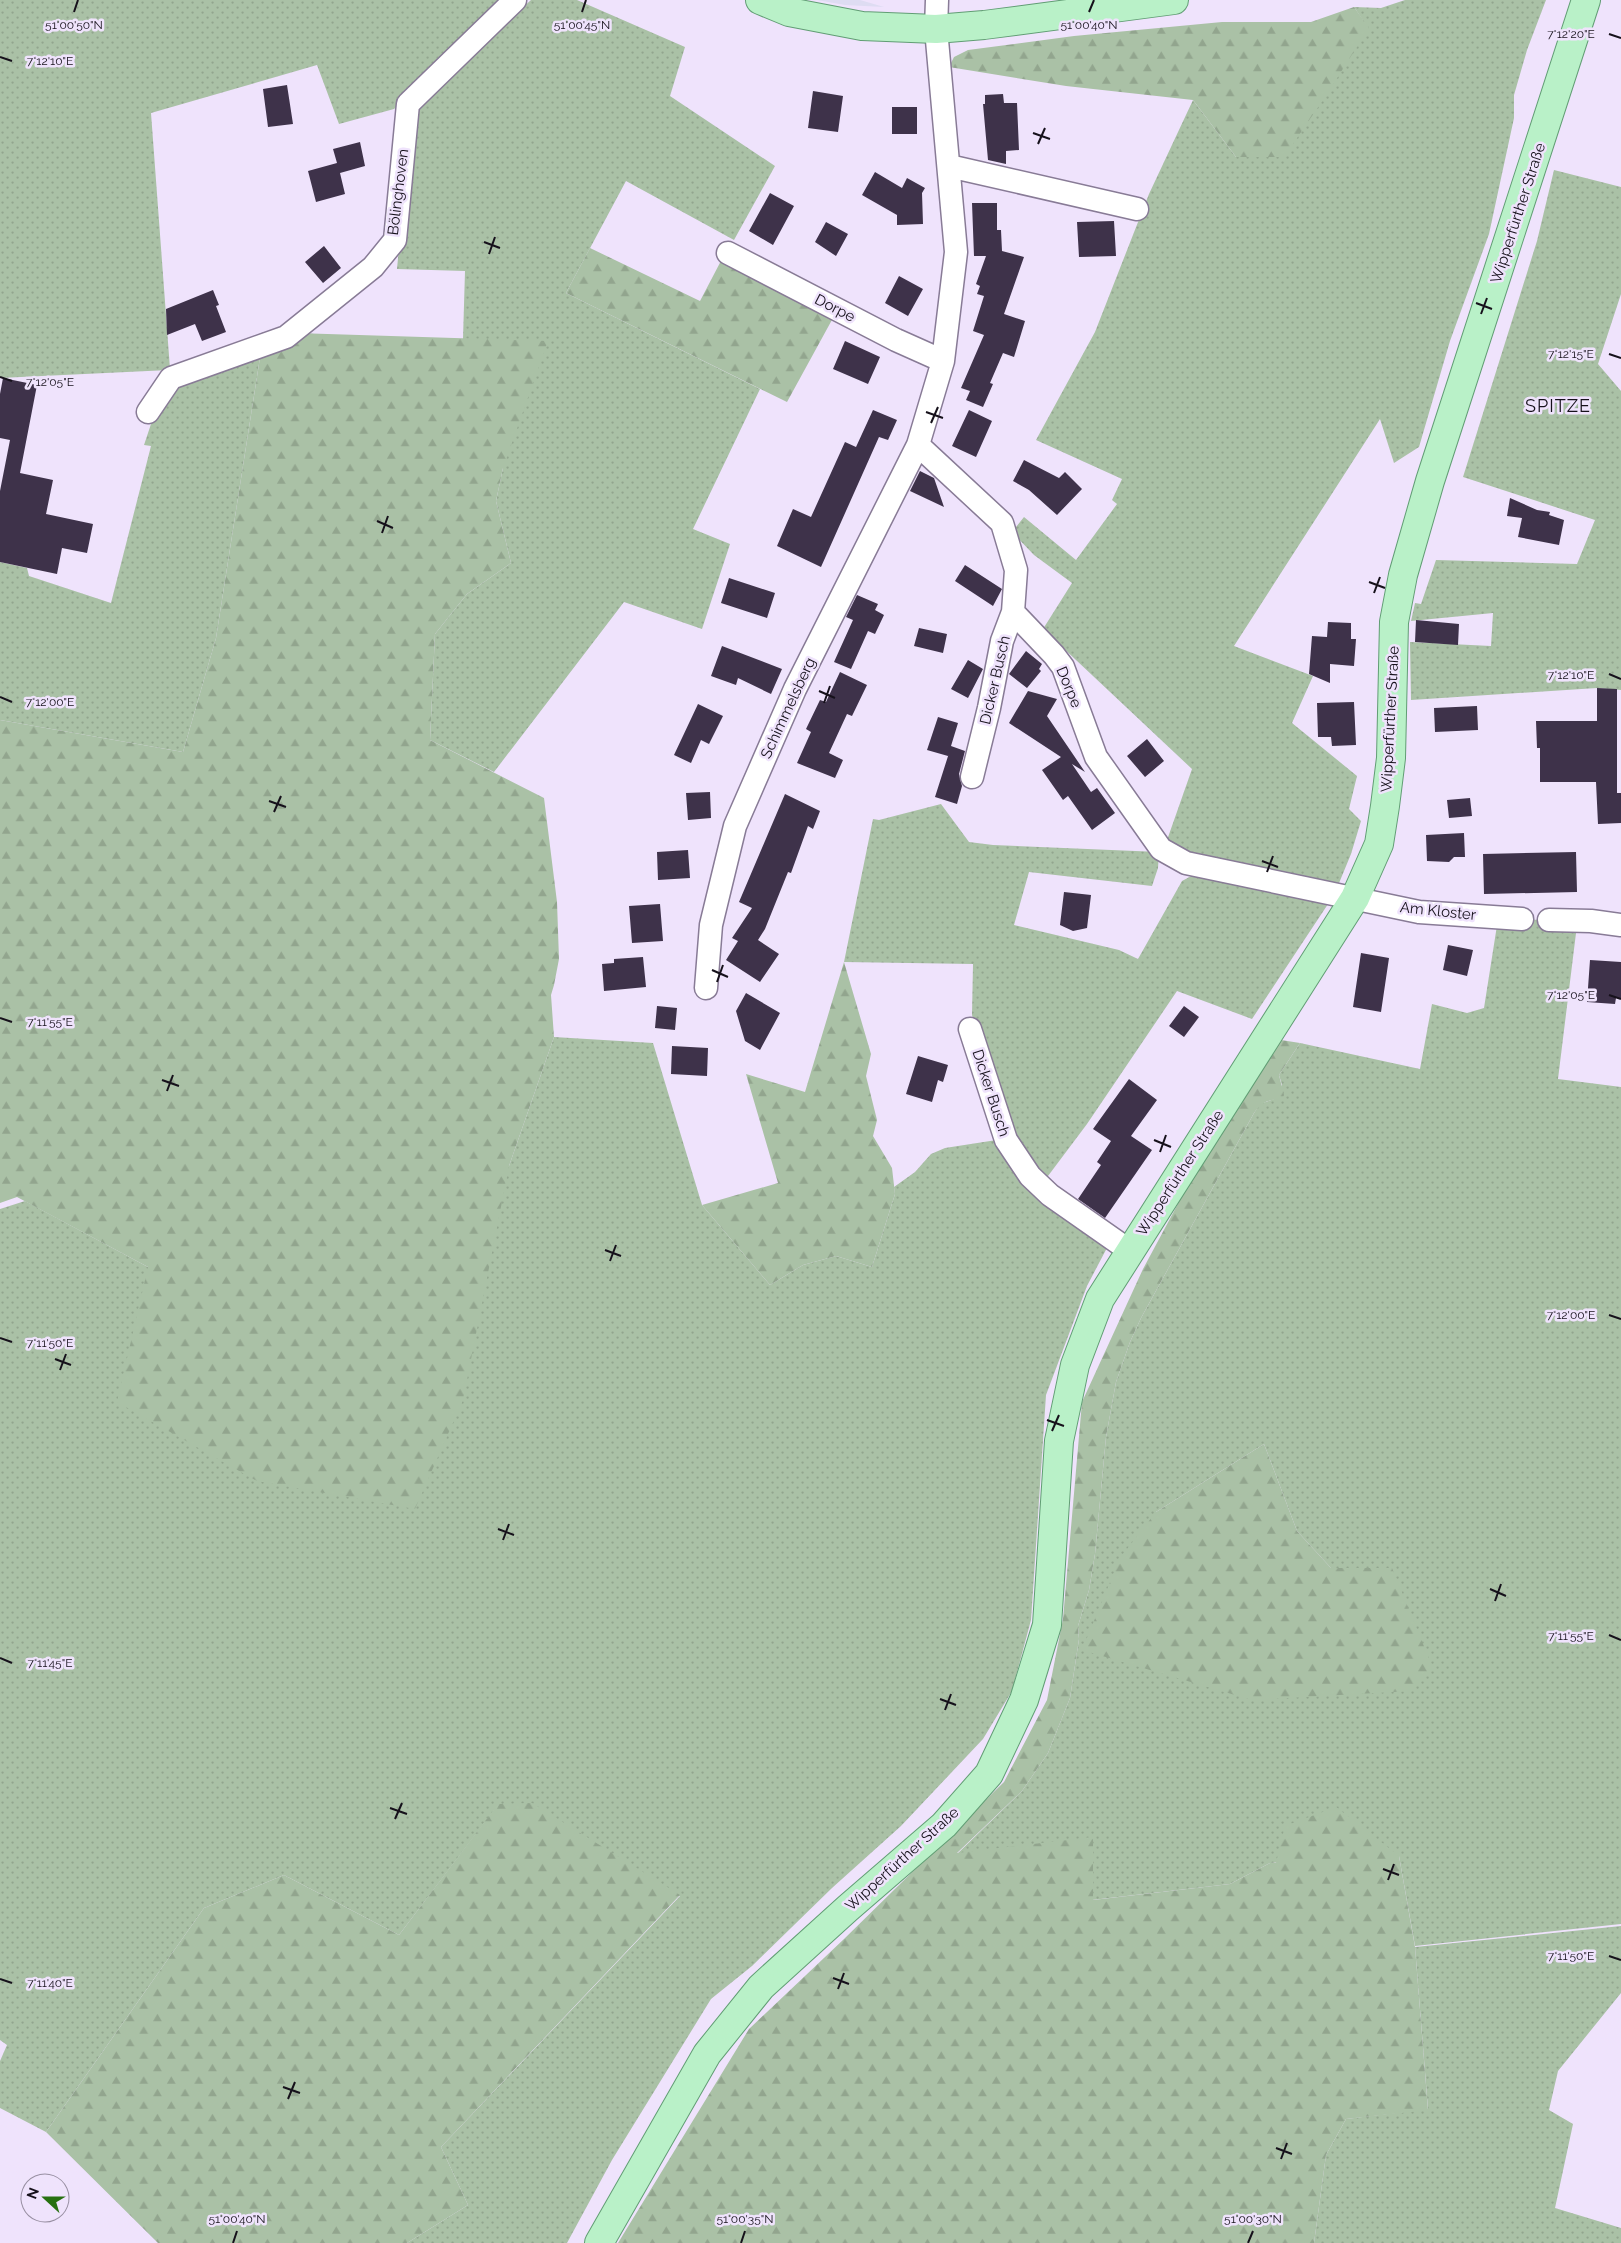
<svg xmlns="http://www.w3.org/2000/svg" width="1621" height="2243" font-family="Raleway,sans-serif">
<style>
.commercial{fill:#dedcf2}
.grass{fill:url(#grass-dots);fill-rule:evenodd}
.forest{fill:url(#forest-firs)}
.building{fill:#3e324a}
.lines{fill:none;stroke-linecap:round;stroke-linejoin:round}
.minor-casing{stroke:#887b96;stroke-width:25}
.major-casing{stroke:#619d74;stroke-width:30}
.minor{stroke:#fff;stroke-width:22}
.major{stroke:#b9f1c8;stroke-width:28}
.ticks{fill:none;stroke:#16111b;stroke-width:2}
.labels{text-anchor:middle;stroke-width:5;stroke-linejoin:round;paint-order:stroke}
.street-label{font-size:15px;fill:#16111b;stroke:#efe3fc}
.quarter-label{font-size:18px;letter-spacing:1px;fill:#16111b;stroke:#efe3fc}
.ticks-label{font-size:12px;text-anchor:middle;fill:#16111b;stroke:#efe3fc;stroke-width:5;stroke-linejoin:round;paint-order:stroke}
</style>
<defs>
<pattern id="grass-dots" width="8" height="8" patternUnits="userSpaceOnUse" patternTransform="scale(1.25)"><rect width="8" height="8" fill="#aac1a6"/><path d="M2 2h.1M6 6h.1" fill="none" stroke="#92a58e" stroke-width="1.8" stroke-linecap="round"/></pattern>
<pattern id="forest-firs" width="22" height="20" patternUnits="userSpaceOnUse" patternTransform="scale(1.25)"><rect width="22" height="20" fill="#aac1a6"/><path d="M5 1l3.5 6h-7zM16 11l3.5 6h-7z" fill="#92a58e"/></pattern>
</defs>
<rect width="100%" height="100%" fill="#efe3fc"/>
<path class="commercial" d="M817,0H860L884,7L845,5Z"/>
<path class="grass" d="M0,0H512L394,109L339,124L317,65L151,113L170,369L264,332L216,638L183,752L0,720V562L27,568L29,576L111,603L151,446L144,445L169,370L0,378Z
M531,0H577L685,47L670,96L775,166L734,240L626,181L566,293L760,389L693,529L730,544L702,629L624,602L494,772L430,740L435,634L467,594L511,563L496,501L503,468L463,339L465,271L397,269L412,109Z
M1405,0H1546L1527,50L1514,95V118L1489,234L1450,341L1419,447L1394,463L1380,419L1234,646L1313,676L1292,723L1357,776L1349,809L1361,821L1351,854L1337,888L1217,867L1166,843L1192,769L1043,629L1072,583L1034,555L1012,532L1024,517L1076,560L1117,504L1112,500L1122,479L1036,440L1095,332L1149,194L1193,100L1236,157H1283L1368,28L1354,7L1381,8Z
M1554,170L1621,187V294L1598,364L1621,391V690L1597,688L1411,700L1410,642L1491,646L1493,613L1411,621L1415,603L1421,604L1436,560L1577,564L1595,520L1463,477L1537,241Z
M941,804L969,842L993,845L1159,852L1158,868L1152,886L1029,872L1014,925L1119,950L1138,959L1182,881L1195,874L1332,898L1252,1019L1177,991L1087,1124L1042,1184L1010,1140L972,1015L973,964L844,962L873,819L879,820Z
M1498,919L1545,920L1577,925L1558,1079L1621,1087V1924L1415,1946L1399,1856L1270,1863L1230,1884L1092,1900L1093,1838L957,1854L1022,1791L1048,1753L1070,1698L1079,1639L1078,1626L1089,1590L1095,1554L1106,1437L1116,1382L1130,1342L1141,1318L1254,1113L1260,1104L1274,1099L1282,1085L1279,1075L1300,1043L1420,1069L1432,1004L1467,1013L1484,1008ZM1264,1444L1297,1531L1331,1568L1156,1512Z
M554,1037L653,1043L702,1205L770,1285L803,1265L836,1256L872,1267L895,1194L894,1187L915,1172L931,1154L945,1148L1003,1139L1109,1244L1087,1286L1046,1395L1031,1620L1012,1691L983,1739L901,1826L832,1888L752,1966L711,1999L612,2160L567,2243H407L468,2205L441,2147L680,1896L498,1805L399,1935L284,1875L204,1908L46,2132L0,2108V2061L7,2045L0,2040V1209L25,1201L148,1267L509,1166Z
M1621,1926V1993L1558,2071L1549,2110L1573,2124L1555,2208L1621,2228V2243H1314L1326,2155L1346,2119L1428,2109L1415,1947Z"/>
<path class="forest" d="M1354,7L1369,28L1325,97L1284,157H1236L1193,100L1066,86L949,67L954,57L968,50L1074,36L1222,22H1311Z
M590,248L700,301L723,257L833,318L787,402L566,293Z
M264,332L548,341L503,468L496,501L511,563L467,594L435,634L430,740L544,798L557,902L559,959L554,985L551,995L554,1037L509,1166L463,1400L415,1509L257,1481L117,1402L148,1267L17,1197L0,1203V720L183,752L216,638Z
M844,962L871,1054L866,1076L877,1120L873,1136L892,1168L895,1194L872,1267L836,1256L803,1265L770,1285L702,1205L778,1183L746,1074L805,1092Z
M1281,1040L1300,1043L1279,1075L1284,1095L1282,1100C1269,1098 1261,1103 1254,1113L1141,1318L1130,1342L1116,1382L1106,1437L1095,1554L1089,1590L1078,1626L1079,1639L1070,1698L1048,1753L1022,1791L957,1853L1093,1837V1900L1230,1884L1270,1863H1276L1285,1826L1336,1807L1399,1856L1415,1947L1428,2110L1346,2119L1326,2155L1314,2243H618L749,2029L844,1939L1004,1782L1047,1700L1063,1619L1082,1402L1143,1269L1217,1131Z
M1264,1444L1297,1531L1331,1568H1392L1432,1666L1410,1691L1252,1700L1082,1650L1120,1558L1156,1512Z
M532,1803L680,1895L441,2147L468,2205L407,2243H158L46,2132L204,1908L284,1875L399,1935L498,1804Z"/>
<path class="building" d="M287,85L293,124L268,127L263,89Z
M813,91L843,96L838,132L808,128Z
M1003,94L1004,103H1017L1019,150L1006,151V164L988,160L983,104H985V95Z
M892,107H917V134H892Z
M360,142L365,166L340,173L345,194L316,202L308,171L337,163L333,149Z
M875,172L902,188L907,178L925,188L922,193L923,224L897,225V215L862,195Z
M770,193L794,206L773,245L749,231Z
M972,203H997V230H1001L1002,251L1024,257L1004,314L1025,321L1014,357L1003,353L990,383L993,384L983,407L966,400L970,391L961,388L984,335L973,331L984,296L977,294L980,286L976,284L986,256H974Z
M1114,221L1116,256L1079,257L1077,222Z
M826,222L848,234L836,256L815,242Z
M324,246L341,268L323,283L305,262Z
M899,276L923,289L908,316L885,303Z
M213,290L219,305L216,306L226,332L202,341L195,324L167,335L166,309Z
M845,341L880,357L868,384L833,369Z
M3,378L37,385L20,473L53,480L46,514L93,524L87,553L62,548L57,574L0,562V491L10,440L0,438V394Z
M873,410L897,420L888,440L879,437L821,567L777,546L793,509L811,517L845,442L856,447Z
M969,410L992,421L976,457L952,446Z
M1024,460L1059,478L1065,472L1082,489L1057,515L1029,490L1013,481Z
M920,471L934,478L944,507L910,491Z
M1510,498L1537,510L1550,512L1549,515L1564,520L1559,545L1518,537L1522,518L1507,516Z
M965,565L1002,589L993,606L955,581Z
M729,578L775,593L767,618L721,603Z
M857,595L878,604L875,610L884,615L875,634L868,631L851,669L834,662L853,620L846,617Z
M1416,620L1459,624L1458,645L1415,642Z
M1328,622L1351,623V639H1356L1354,666L1330,664V683L1309,674L1312,636L1327,637Z
M919,628L947,634L943,653L914,646Z
M722,646L782,669L771,694L738,678L736,685L711,676Z
M1026,651L1042,664L1039,669L1041,671L1027,688L1009,674Z
M968,660L983,669L968,698L951,689Z
M840,672L867,685L852,716L847,714L829,753L843,760L835,778L797,763L811,732L806,729L820,700L826,702Z
M1597,688L1617,689V793H1621V823L1598,824L1596,782H1540V748H1537L1536,721H1597Z
M1028,691L1057,699L1047,716L1085,772L1072,764L1091,792L1097,788L1115,813L1092,830L1068,796L1063,800L1042,770L1061,757L1009,723Z
M1354,702L1356,745L1332,746L1331,737H1318L1317,703Z
M698,704L723,716L709,744L701,740L691,763L674,755Z
M1477,706L1478,730L1435,732L1434,708Z
M938,717L958,723L951,746L965,751L959,774L962,786L957,804L935,797L949,753L948,756L927,750Z
M1147,739L1164,761L1145,777L1127,756Z
M710,792L711,818L688,820L686,793Z
M785,794L820,811L813,829L808,826L791,873L788,872L765,929L758,940L779,954L760,982L726,960L738,941L732,938L752,908L739,902Z
M1470,798L1472,816L1449,818L1447,800Z
M1464,833L1465,857H1454L1449,862L1427,861L1426,835Z
M688,850L690,878L658,880L657,852Z
M1576,852L1577,892L1484,894L1483,854Z
M1064,892L1091,895L1087,928L1073,931L1060,925Z
M660,904L663,941L632,943L629,906Z
M1448,945L1473,950L1467,976L1443,970Z
M1361,953L1389,958L1381,1012L1353,1007Z
M643,957L646,987L604,991L602,964L614,963V959Z
M1590,960L1621,962V998H1616L1615,1004L1587,1002Z
M746,993L780,1013L760,1050L745,1041L736,1011Z
M657,1006L677,1008L675,1030L655,1028Z
M1184,1006L1199,1017L1184,1037L1169,1026Z
M672,1046L708,1048L707,1076L671,1074Z
M918,1056L948,1065L943,1082L938,1080L932,1102L906,1094Z
M1129,1079L1157,1100L1131,1136L1152,1150L1105,1218L1078,1199L1101,1165L1097,1162L1111,1141L1093,1129Z"/>
<g class="lines">
<defs>
<path id="minor" d="M937,0L936,29L956,252L943,361L918,445L1002,523L1016,570L1013,612L1054,655L1063,667L1096,757L1161,849L1186,863L1419,912L1522,919
M949,166L1137,209
M728,253L896,340L943,361
M148,412L171,378L286,337L373,267L395,240L408,104L515,0
M972,777L989,708L1002,641L1013,612
M1549,920L1591,921L1621,925
M706,988L711,925L735,826L795,689L918,445
M970,1029L1006,1140L1030,1176L1050,1195L1130,1251"/>
<path id="major" d="M760,0L789,12L862,26L936,29L984,25L1174,0
M599,2243L707,2054L761,1987L848,1908L944,1825L989,1774L1024,1700L1047,1625L1059,1441L1075,1365L1100,1299L1355,898L1379,844L1385,806L1391,758L1394,622L1403,575L1430,481L1586,0"/>
</defs>
<use href="#minor" class="minor-casing"/>
<use href="#major" class="major-casing"/>
<use href="#minor" class="minor"/>
<use href="#major" class="major"/>
</g>
<path class="ticks" d="M74,12L78,0M582,12L586,0M1089,12L1094,0M1609,34L1621,38M0,57L12,61M1033,133L1050,139M1038,144L1045,128M484,242L500,248M489,254L495,237M1476,303L1492,309M1481,314L1487,298M1609,354L1621,358M0,377L12,381M926,412L943,418M931,423L938,407M377,521L393,528M382,533L388,516M1369,582L1385,588M1374,593L1380,577M1609,674L1621,679M819,691L835,698M0,697L12,702M824,703L830,686M269,801L286,807M274,812L281,796M1262,861L1278,867M1267,872L1273,856M712,970L728,977M717,982L723,965M1609,995L1621,999M0,1018L12,1022M162,1080L179,1086M167,1091L173,1075M1154,1140L1171,1147M1160,1152L1166,1135M605,1250L621,1256M610,1261L616,1245M1609,1315L1621,1319M0,1338L12,1342M55,1359L71,1365M60,1370L66,1354M1047,1420L1064,1426M1052,1431L1059,1415M498,1529L514,1535M503,1540L509,1524M1490,1589L1506,1596M1495,1601L1501,1584M1609,1635L1621,1640M0,1658L12,1663M940,1699L956,1705M945,1710L951,1694M390,1808L407,1814M395,1819L402,1803M1383,1869L1399,1875M1388,1880L1394,1864M1609,1956L1621,1960M833,1978L849,1984M0,1979L12,1983M838,1989L844,1973M283,2087L300,2093M288,2099L295,2082M1276,2148L1292,2154M1281,2159L1287,2143M233,2243L237,2231M741,2243L745,2231M1248,2243L1253,2231"/>
<g class="labels">
<g class="street-label">
<text transform="translate(398 192) rotate(-83)" y="5">Bölinghoven</text>
<text transform="translate(1518 213) rotate(-72)" y="5">Wipperfürther Straße</text>
<text transform="translate(835 308) rotate(27)" y="5">Dorpe</text>
<text transform="translate(995 680) rotate(-77)" y="5">Dicker Busch</text>
<text transform="translate(1069 687) rotate(67)" y="5">Dorpe</text>
<text transform="translate(788 708) rotate(-65)" y="5">Schimmelsberg</text>
<text transform="translate(1390 719) rotate(-87)" y="5">Wipperfürther Straße</text>
<text transform="translate(1438 911) rotate(6)" y="5">Am Kloster</text>
<text transform="translate(991 1093) rotate(72)" y="5">Dicker Busch</text>
<text transform="translate(1180 1173) rotate(-57)" y="5">Wipperfürther Straße</text>
<text transform="translate(902 1859) rotate(-42)" y="5">Wipperfürther Straße</text>
</g>
<g class="quarter-label">
<text x="1558" y="412">SPITZE</text>
</g>
</g>
<g class="ticks-label">
<text x="74" y="29">51°00'50"N</text>
<text x="582" y="29">51°00'45"N</text>
<text x="1089" y="29">51°00'40"N</text>
<text x="1571" y="38">7°12'20"E</text>
<text x="50" y="65">7°12'10"E</text>
<text x="1571" y="358">7°12'15"E</text>
<text x="50" y="386">7°12'05"E</text>
<text x="1571" y="679">7°12'10"E</text>
<text x="50" y="706">7°12'00"E</text>
<text x="1571" y="999">7°12'05"E</text>
<text x="50" y="1026">7°11'55"E</text>
<text x="1571" y="1319">7°12'00"E</text>
<text x="50" y="1347">7°11'50"E</text>
<text x="1571" y="1640">7°11'55"E</text>
<text x="50" y="1667">7°11'45"E</text>
<text x="1571" y="1960">7°11'50"E</text>
<text x="50" y="1987">7°11'40"E</text>
<text x="237" y="2223">51°00'40"N</text>
<text x="745" y="2223">51°00'35"N</text>
<text x="1253" y="2223">51°00'30"N</text>
</g>
<g transform="translate(45 2198) rotate(291)"><circle r="24" fill="#efe3fc" stroke="#988fa2"/>
<path d="M0-4L9 19L0 12L-9 19Z" fill="#277010"/>
<text y="-8" font-size="14" font-weight="bold" text-anchor="middle" fill="#16111b">N</text>
</g>
</svg>
